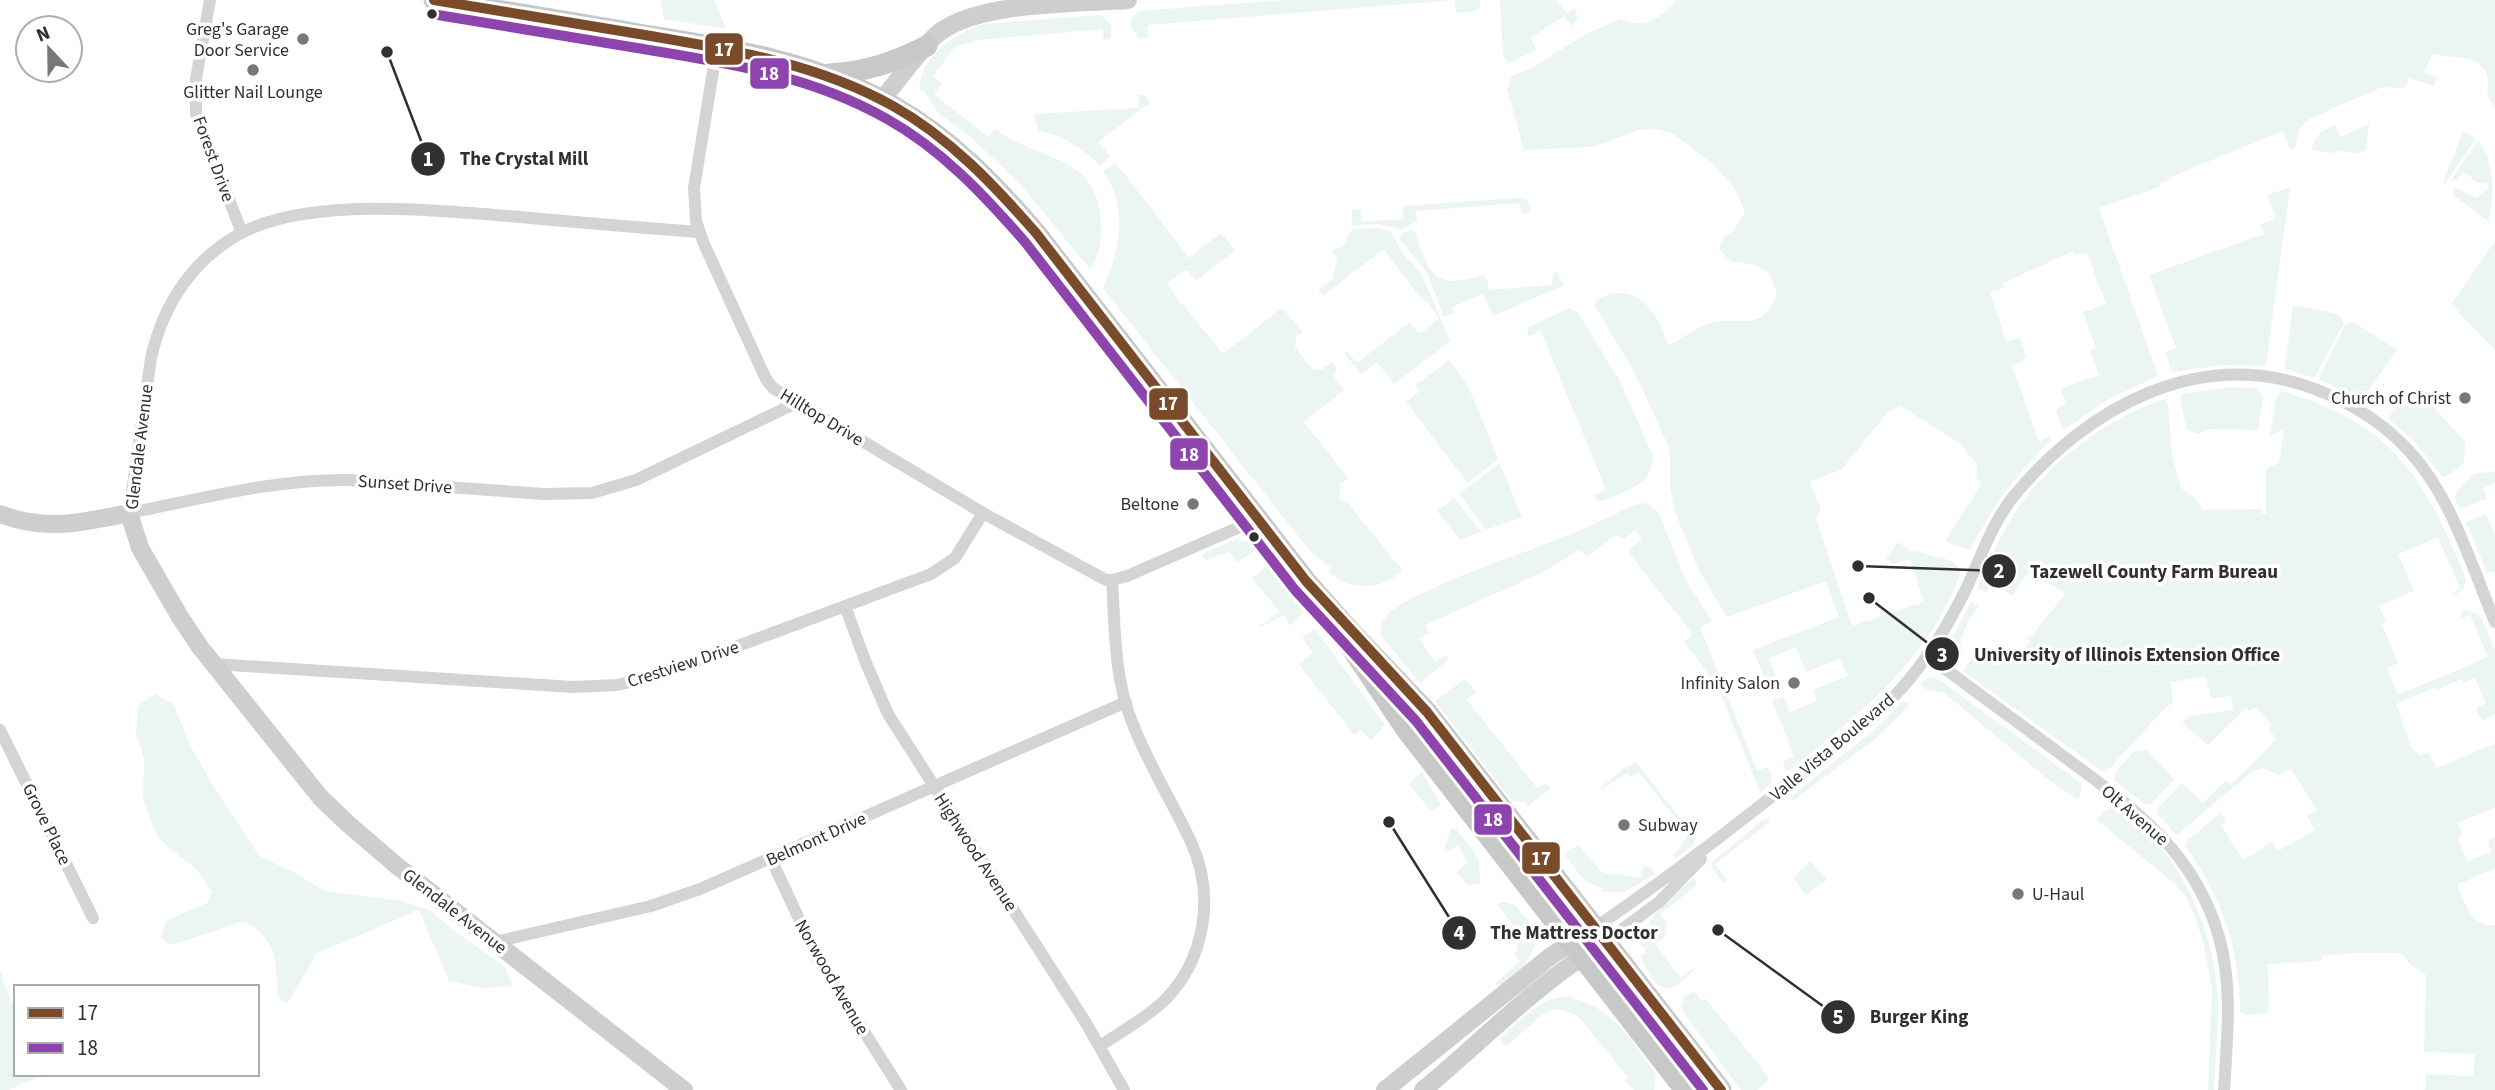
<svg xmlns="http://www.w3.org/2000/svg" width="2495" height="1090" font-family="'Source Sans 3',sans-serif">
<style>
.green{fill:#ebf5f1}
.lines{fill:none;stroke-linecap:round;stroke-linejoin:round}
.street{stroke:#d4d4d4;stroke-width:12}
.secondary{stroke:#cecece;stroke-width:18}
.primary{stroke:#c8c8c8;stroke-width:21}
.bus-1-casing{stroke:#fff;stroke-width:16}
.bus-2-casing{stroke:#fff;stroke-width:16}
.bus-1{stroke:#7a4b2a;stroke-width:10}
.bus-2{stroke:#8e44ad;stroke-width:10}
.bus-dot{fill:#303030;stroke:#fff;stroke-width:2.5}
.poi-dot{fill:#787878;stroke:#fff;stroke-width:2.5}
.labels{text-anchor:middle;stroke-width:7;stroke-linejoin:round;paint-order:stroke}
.poi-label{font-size:18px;fill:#303030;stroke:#fff;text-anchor:end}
.street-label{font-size:18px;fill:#303030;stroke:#fff}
.leader{fill:none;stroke:#303030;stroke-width:2.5}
.callout-dot{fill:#303030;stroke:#fff;stroke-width:2.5}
.mark-label{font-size:21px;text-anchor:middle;font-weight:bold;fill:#fff}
.callout-label{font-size:19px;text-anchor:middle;font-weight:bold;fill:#303030;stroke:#fff;stroke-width:7;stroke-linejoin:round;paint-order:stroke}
.line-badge{stroke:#fff;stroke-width:2.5}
.badge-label{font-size:19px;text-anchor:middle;font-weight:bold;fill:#fff}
</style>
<rect width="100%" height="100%" fill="#fff"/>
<path class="green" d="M660,0H714L726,29L664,19Z
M1284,0H1480V6L1476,11L1456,13L1455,0L1148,25V37L1139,39L1130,26L1131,19L1138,11Z
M1500,0H1556L1567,13L1575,7L1578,20L1571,26L1564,16L1531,38L1536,50L1508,63L1503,56Z
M1677,0H2495V107L2487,96C2495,54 2461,59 2432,54L2425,72L2437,78L2434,86L2409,78L2405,88L2382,87L2311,118L2300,128L2295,148L2290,150L2283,131L2168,178L2169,180L2159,183L2160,187L2099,208L2158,376L2110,398L2065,429L2061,426L2056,410L2066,404L2061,389L2099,375L2090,351L2096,348L2083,312L2106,304L2087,253L2075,254L2073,251L2003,283L2004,288L1990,292L2006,341L2020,338L2026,357L2022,362L2012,365L2039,442L2049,437L2051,441C2016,473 1992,508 1970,550L1949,543L1946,539L1981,485L1976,477L1977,464L1959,443L1901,406L1887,413L1841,470L1810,481L1821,510L1816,518L1852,626L1924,602L1910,559L1892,564L1886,558L1898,542L1914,553L1916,550C1931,558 1952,555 1961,571C1931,658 1858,716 1789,770L1785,771L1783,762L1794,757L1772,700L1784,697L1790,712L1817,701L1813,690L1848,676L1840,658L1806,672L1796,647L1769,658L1778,683L1768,687L1753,650L1839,617L1826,581L1727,617L1698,569L1675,512L1670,488V454L1667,443L1635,373L1595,306L1597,300C1622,285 1644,295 1657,319C1662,328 1664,336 1669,345C1682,339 1695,328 1708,324C1739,314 1761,336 1777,294L1769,274L1756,265L1730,261L1719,249L1723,238L1733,232L1745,212L1735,189L1714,165L1672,133L1656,129L1639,130L1592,147L1524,150L1507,89L1512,76L1535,66L1584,35L1620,19C1647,30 1659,19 1677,0Z
M1097,15H1101L1111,25V38L1104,41L1103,29L978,40L955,47L933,76L942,83L934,94L988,137L995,129C1038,162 1098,152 1101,223C1102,238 1099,258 1090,269L1020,184L974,140L938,113L923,90L920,91C916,60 957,32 983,24Z
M1138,95H1144L1150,103L1098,142L1110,156L1100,166C1084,148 1063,136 1039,131L1033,114L1139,108Z
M2369,124L2366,151H2361V154L2335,150L2334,153L2312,150C2314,135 2322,131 2335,125L2340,137Z
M2463,131L2476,139L2445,184L2443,183Z
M2478,141C2495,161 2495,196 2488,221L2452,194L2455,187L2476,198L2489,189L2488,184L2476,182L2465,172L2456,180H2451Z
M1116,163L1189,258L1221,233L1235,251L1196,281L1188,271L1185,270L1167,283L1180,303L1183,304L1221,352L1224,353L1282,308L1303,332L1296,337L1295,347L1312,369L1321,370L1332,362L1337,369L1333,375L1344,390L1304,422L1348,478L1340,484V499L1346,501L1402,570C1381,592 1349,590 1328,571L1331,568L1310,551L1103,288C1120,249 1129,208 1103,171Z
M2290,187L2266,366L2224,365L2172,372L2165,352L2176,348L2149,275L2264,234L2261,224L2276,219L2267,195Z
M1518,198L1527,200L1531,209L1526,215L1521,212L1520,203L1416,211L1417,221L1402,229L1378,224L1352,226V210L1361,209L1362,222L1403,219L1402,206Z
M1377,228L1390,231L1401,251L1422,275L1450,341L1394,384L1377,362L1361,374L1344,353L1347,351L1355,361L1358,362L1410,322L1418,333H1421L1439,318L1426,300H1422L1385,251H1381L1323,296L1318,290L1333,279L1337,258L1332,251L1343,246L1352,229Z
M1414,230C1422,250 1427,283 1455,281C1464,280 1474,277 1483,275L1488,281L1489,290L1552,285L1553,274L1556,272L1558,273L1564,285L1493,316L1483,294L1452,307L1454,313L1444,317L1428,274L1400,239L1401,233Z
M2495,241V350L2451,304Z
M2293,305L2339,314L2344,323L2314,378L2286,369L2285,366Z
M1569,308L1578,313L1620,381L1653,456C1655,484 1624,491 1604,501H1599L1594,495L1606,490L1541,331L1529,336L1527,332L1529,327Z
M2353,322L2397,350L2362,399L2320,380L2319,377L2346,324Z
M1449,360L1468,386L1498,459L1468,483L1406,402L1420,391L1415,386Z
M2231,387L2257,388L2263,397L2258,430L2208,429L2198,434L2187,430L2180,400L2182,394Z
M2281,391C2391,423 2422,473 2464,574L2466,582L2463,590L2452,596V593L2460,589L2438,537L2398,554L2414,591L2379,606L2386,622L2382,624L2398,663L2387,668L2398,695L2488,657L2470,615L2461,618V612L2467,610L2480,616L2495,649V715L2482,721L2476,708L2486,703L2475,678L2464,683L2461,679L2437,690L2436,687L2396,704L2412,749L2420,755L2429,752L2436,768L2495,744V807L2458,823L2462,833L2458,839L2467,861L2491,852L2488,842L2495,836V868L2457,885C2464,902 2472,928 2495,925V1090H2425L2426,1074L2473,1076L2475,1054L2424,1052L2426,975L2409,963L2401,953H2354L2322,956V961L2268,964L2269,1006L2267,1013L2246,1015L2240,1012C2241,952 2221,893 2185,846L2188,840L2221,813L2226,822L2221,826L2243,860L2272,842L2278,851L2315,830L2307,816L2317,810L2291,769L2280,775L2261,768L2248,775L2179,833L2175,834L2157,813L2158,808L2182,783L2203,803L2226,780L2231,785L2277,739L2268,729L2272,725L2254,707L2250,711L2246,708L2209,744H2206L2182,722L2189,716L2233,710L2231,696L2211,699L2206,676L2171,682L2173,703L2166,707L2110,768L2103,772L1963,671L1976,652L1995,666L2000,660L2004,663L2007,658L2014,663L2030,641L2027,638L2029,635L2031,637L2065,594L2031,569L2012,596L1991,582L1986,592L1978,588C1989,560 2002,531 2019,507C2052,459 2110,417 2164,399L2168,403L2172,455L2181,488L2194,497L2203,510L2262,509V514H2266V469L2279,463L2284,430L2270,435L2276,397Z
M2407,395L2429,397L2438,406L2435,409L2465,441L2464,462L2452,473L2443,477L2415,442L2388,418Z
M1500,463L1522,517L1486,530L1459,494Z
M2495,472V482L2483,488L2487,499L2460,509L2454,497L2459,489L2475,473Z
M1454,498L1481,532L1460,540L1437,511Z
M1647,503L1658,512L1686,580L1712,622L1703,625L1701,629L1757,771L1767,767L1770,770L1772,783L1760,792L1717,685L1684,642L1693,635L1628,551L1642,539L1635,530L1624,539L1615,535L1587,557L1579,550L1543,572L1425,625L1429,633L1419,639L1436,662L1446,655L1449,659L1420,683L1380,634L1382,623L1390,612L1410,599L1458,577L1572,534L1635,505Z
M2486,514L2495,536V572L2487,573L2466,522Z
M1239,538L1241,541H1249L1256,550L1237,562L1230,552L1205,560L1202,554Z
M1268,565L1303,612L1290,626L1284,615L1259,628L1261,622L1263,624L1279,611L1252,578Z
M1971,602L1978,606C1970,621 1956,636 1962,653L1955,664L1948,657L1946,649Z
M1315,629L1385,725L1371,740L1361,730L1354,735L1299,664L1313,653L1302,637Z
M1931,677L1938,679L2081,783L2082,790L2078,800L2049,780L1943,692L1924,689L1921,682Z
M1464,680L1467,681L1476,692L1467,700L1537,788L1546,783L1549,786L1550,789L1528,806L1524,802L1512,801L1435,701Z
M155,694L173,704L191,747L212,784L260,857L292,871L324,891L402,901L430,910L453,930L505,967L513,986L483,988L449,981L419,910L317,953L287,1004L278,997C275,960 280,941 243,921L172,945L161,938L166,921L207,903L212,892L197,870L165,844L155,832L143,799L144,759L136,733L138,706Z
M1902,702L1908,703L1909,706L1875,739L1790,803L1793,795L1874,730Z
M2146,750L2174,779L2152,803L2146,805L2114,780L2116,772L2133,752Z
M1636,762L1696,839L1693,845L1676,858L1672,855L1681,847L1688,834L1639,772L1631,777L1627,773L1601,790L1599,789L1623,769Z
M1422,772L1441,805L1432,810L1428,808L1410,785L1412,780Z
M2114,807C2173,840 2212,922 2217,988C2220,1022 2215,1056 2214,1090H2208L2212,988L2204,945L2194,914L2186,897L2175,884L2096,819L2106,810Z
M1764,819L1771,821L1715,864L1727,880L1723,884L1710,864Z
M1452,828L1456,829L1479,859L1480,883L1468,885L1457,872L1467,863L1458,845L1448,852L1444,850L1450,830Z
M1578,845L1603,873L1641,877L1644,865L1652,869L1655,874L1624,892H1602V888L1585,881L1564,854Z
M1810,861L1827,880L1806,895L1793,878Z
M1692,879H1695L1697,885L1660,914L1667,923L1665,937L1655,944L1681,978L1693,969L1694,970C1688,976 1679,986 1670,988C1655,991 1645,966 1641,955L1645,954V947H1641C1644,917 1671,898 1692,879Z
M1504,902L1515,905L1530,924L1532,940L1537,941L1526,964L1499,988L1495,984L1520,961L1514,953L1518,950L1517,930L1497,904Z
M0,971L11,1001L16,1006V1074H46L8,1090H0Z
M1692,992L1696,993L1702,1001L1706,999L1768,1076L1769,1080L1757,1090H1741L1681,1009L1684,998Z
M1571,996V999C1611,1004 1635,1045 1656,1075L1654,1090H1634L1625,1080L1628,1077L1577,1015L1560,1010L1553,1009L1543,1014L1508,1045H1504L1499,1039C1520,1021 1542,995 1571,996Z"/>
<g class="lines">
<path class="street" d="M210,0L196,79V114L242,233
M717,47L694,188L696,221L704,244L766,379L773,388L983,513L1106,580H1112L1127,576L1258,519
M699,232C643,228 586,223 530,218C450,211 313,195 241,233C192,260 163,305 151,358L129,513C201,499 274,479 348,480L544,494L592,493L636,480L796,403
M845,606L866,663L888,714L1086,1023L1124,1090
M1927,655C1969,687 2012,718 2055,750C2126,803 2193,846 2219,937C2233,987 2227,1039 2224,1090
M214,664L573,687L617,685L660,675L931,574L955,558L983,513
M0,730L93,918
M771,859L818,959L901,1090
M1590,931C1657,886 1721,837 1784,787C1825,756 1866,726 1901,689C1926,661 1947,627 1964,593C1980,561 1990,526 2013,497C2086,408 2199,345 2315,389C2351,403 2384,423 2410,452C2452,498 2471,565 2495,622
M494,942L651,906L700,889L1126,702
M1601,945L1659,902L1701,859
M1100,1046C1122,1031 1146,1018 1165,1000C1206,958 1215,894 1191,842C1172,801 1148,764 1132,722C1114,678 1115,627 1112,580"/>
<path class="secondary" d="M882,100C899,79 915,56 934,37C971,1 1076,4 1128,0
M0,514C46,532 83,522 129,513L140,548L180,617L200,647L320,797L347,823L396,865L684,1090
M1385,1090L1551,956L1583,935
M1423,1090C1479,1044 1531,989 1593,950"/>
<path class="primary" d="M434,0C503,11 571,22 639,34C726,48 815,61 893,106C950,138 994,184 1036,233L1306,581L1350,631L1427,712L1721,1090
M829,74C866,72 895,62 927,46
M1348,643L1405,728L1685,1090"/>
<defs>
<path id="bus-1" d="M434,0C502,11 571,23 639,34C726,49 815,62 893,106C950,138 994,185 1036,233L1306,581L1427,712L1721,1090"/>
<path id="bus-2" d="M432,14C500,25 568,36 637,48C723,62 810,75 887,119C941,149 984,195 1025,242L1295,590L1416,721L1703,1090"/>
</defs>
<use href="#bus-1" class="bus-1-casing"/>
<use href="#bus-2" class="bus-2-casing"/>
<use href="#bus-1" class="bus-1"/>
<use href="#bus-2" class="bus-2"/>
</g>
<g class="bus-dot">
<circle cx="432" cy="14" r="6"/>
<circle cx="1254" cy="537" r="6"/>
</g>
<g class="poi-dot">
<circle cx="303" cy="39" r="7"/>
<circle cx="253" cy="70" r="7"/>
<circle cx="2465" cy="398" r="7"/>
<circle cx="1193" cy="504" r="7"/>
<circle cx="1794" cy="683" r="7"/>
<circle cx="1624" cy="825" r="7"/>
<circle cx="2018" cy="894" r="7"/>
</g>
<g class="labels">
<g class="poi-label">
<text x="289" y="35">Greg's Garage<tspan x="289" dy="21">Door Service</tspan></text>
<text x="253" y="98" text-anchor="middle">Glitter Nail Lounge</text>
<text x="2451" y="404">Church of Christ</text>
<text x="1179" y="510">Beltone</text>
<text x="1780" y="689">Infinity Salon</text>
<text x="1638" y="831" text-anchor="start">Subway</text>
<text x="2032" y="900" text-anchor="start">U-Haul</text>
</g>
<g class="street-label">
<text transform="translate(214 159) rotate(70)" y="6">Forest Drive</text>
<text transform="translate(822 417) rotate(31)" y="6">Hilltop Drive</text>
<text transform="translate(139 447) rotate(-83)" y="6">Glendale Avenue</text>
<text transform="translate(405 484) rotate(4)" y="6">Sunset Drive</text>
<text transform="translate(683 664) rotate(-18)" y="6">Crestview Drive</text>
<text transform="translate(1832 747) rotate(-40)" y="6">Valle Vista Boulevard</text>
<text transform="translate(2135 815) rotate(41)" y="6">Olt Avenue</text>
<text transform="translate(47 824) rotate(64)" y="6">Grove Place</text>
<text transform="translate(816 839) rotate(-24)" y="6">Belmont Drive</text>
<text transform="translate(976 852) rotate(57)" y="6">Highwood Avenue</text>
<text transform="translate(455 911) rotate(38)" y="6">Glendale Avenue</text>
<text transform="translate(832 977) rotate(60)" y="6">Norwood Avenue</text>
</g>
</g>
<path class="leader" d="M387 52L428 159M1858 566L1999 571M1869 598L1942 654M1389 822L1459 933M1718 930L1838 1017"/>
<g class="callout-dot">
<circle cx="387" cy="52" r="7"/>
<circle cx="1858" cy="566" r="7"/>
<circle cx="1869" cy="598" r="7"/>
<circle cx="1389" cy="822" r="7"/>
<circle cx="1718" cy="930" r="7"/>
<circle cx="428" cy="159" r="18"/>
<circle cx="1999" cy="571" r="18"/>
<circle cx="1942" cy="654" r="18"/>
<circle cx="1459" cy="933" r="18"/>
<circle cx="1838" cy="1017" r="18"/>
</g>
<g class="mark-label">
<text x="428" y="166">1</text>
<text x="1999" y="578">2</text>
<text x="1942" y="662">3</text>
<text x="1459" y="940">4</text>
<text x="1838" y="1024">5</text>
</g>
<g class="callout-label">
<text x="524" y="165">The Crystal Mill</text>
<text x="2154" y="578">Tazewell County Farm Bureau</text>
<text x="2127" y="661">University of Illinois Extension Office</text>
<text x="1574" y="939">The Mattress Doctor</text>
<text x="1919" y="1023">Burger King</text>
</g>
<g class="line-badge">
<rect x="704" y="32" width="40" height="34" rx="7" fill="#7a4b2a"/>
<rect x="749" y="57" width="41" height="33" rx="7" fill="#8e44ad"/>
<rect x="1148" y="387" width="41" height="34" rx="7" fill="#7a4b2a"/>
<rect x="1169" y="437" width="40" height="34" rx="7" fill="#8e44ad"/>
<rect x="1473" y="803" width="40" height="33" rx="7" fill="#8e44ad"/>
<rect x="1521" y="841" width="40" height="34" rx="7" fill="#7a4b2a"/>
</g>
<g class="badge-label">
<text x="724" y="56">17</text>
<text x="769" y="80">18</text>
<text x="1168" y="410">17</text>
<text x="1189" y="461">18</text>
<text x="1493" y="826">18</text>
<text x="1541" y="865">17</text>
</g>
<rect x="14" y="985" width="245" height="91" fill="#ffffff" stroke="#acacac" stroke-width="2"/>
<rect x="28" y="1008" width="35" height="10" fill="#7a4b2a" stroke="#acacac" stroke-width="2"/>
<text x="77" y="1020" font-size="21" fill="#303030">17</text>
<rect x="28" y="1043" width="35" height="10" fill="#8e44ad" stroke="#acacac" stroke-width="2"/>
<text x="77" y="1055" font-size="21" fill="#303030">18</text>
<g transform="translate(49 49) rotate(338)"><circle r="33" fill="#ffffff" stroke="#acacac" stroke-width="2"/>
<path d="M0-5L12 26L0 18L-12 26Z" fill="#787878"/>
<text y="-10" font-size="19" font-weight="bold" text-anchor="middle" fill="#303030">N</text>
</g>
</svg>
